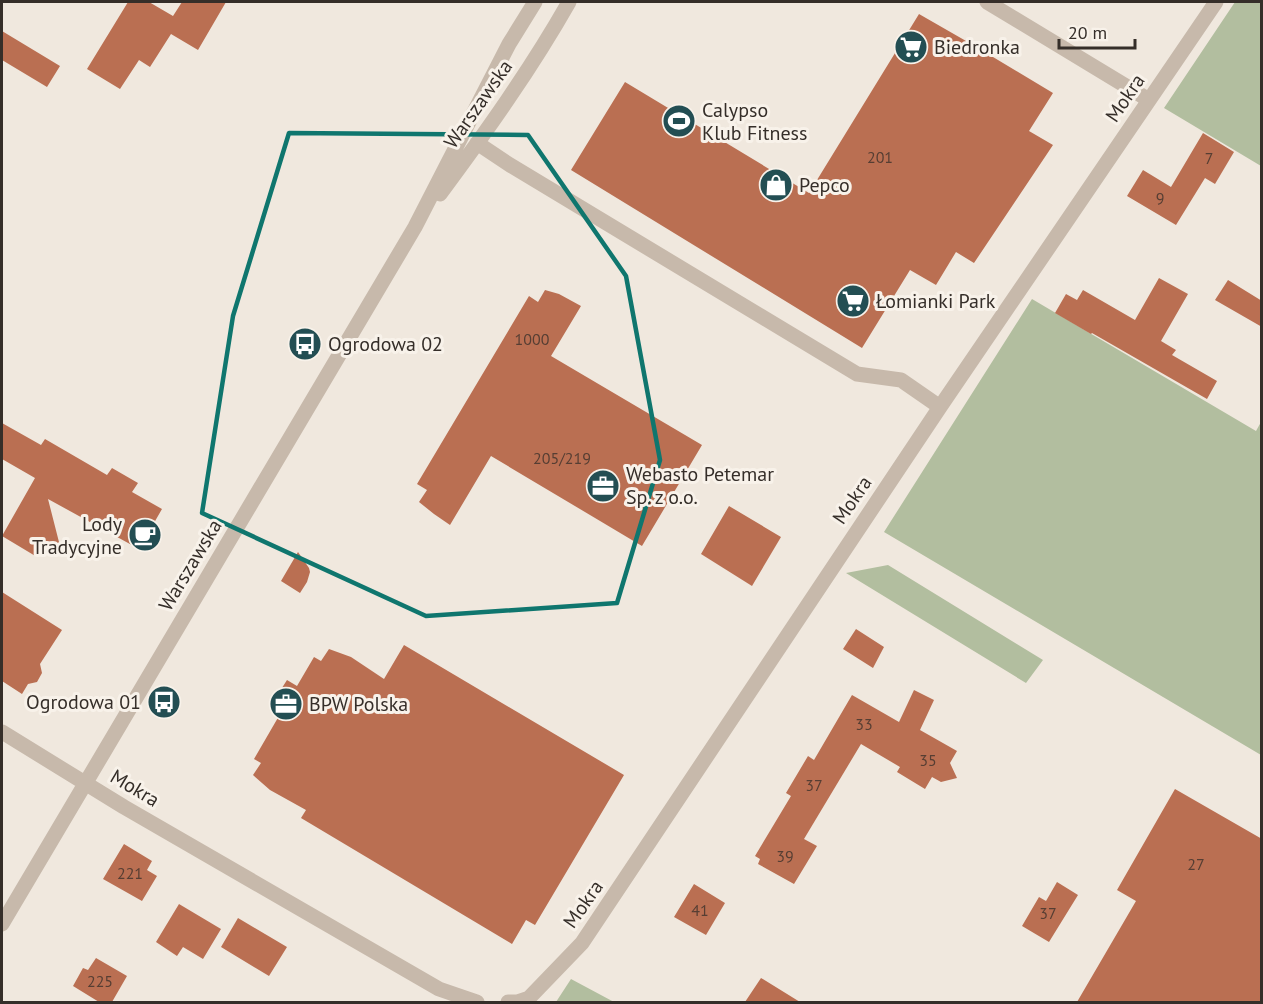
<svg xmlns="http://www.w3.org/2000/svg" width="1263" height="1004" font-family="'PT Sans',sans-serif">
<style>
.green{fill:#b2be9f}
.building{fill:#ba6f52}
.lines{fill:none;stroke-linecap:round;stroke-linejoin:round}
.minor{stroke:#c7b9ab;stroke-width:15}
.marked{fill:none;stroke:#0f766e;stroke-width:4.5;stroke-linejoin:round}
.labels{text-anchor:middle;stroke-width:6;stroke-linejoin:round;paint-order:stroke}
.number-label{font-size:16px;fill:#563e33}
.poi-label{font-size:20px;fill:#352e29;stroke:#f8f2ea;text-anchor:start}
.street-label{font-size:20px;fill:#352e29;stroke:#f8f2ea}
</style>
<rect width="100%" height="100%" fill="#f0e8de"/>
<path class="green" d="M1235,2H1261V166L1164,108Z
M1032,299L1256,431L1261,422V755L884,532Z
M888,565L1043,660L1026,683L846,573Z
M571,979L614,1002H556Z"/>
<path class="building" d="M128,2H149L173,16L182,2H226L198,50L171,34L150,67L139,60L120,89L87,69Z
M919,14L973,45L1053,93L1029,131L1053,145L974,263L956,252L936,285L910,270L862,348L571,170L625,82L809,193Z
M2,31L60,66L47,87L2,60Z
M1203,133L1234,152L1215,184L1205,178L1176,225L1127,196L1143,170L1171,187Z
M1159,278L1188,294L1161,341L1176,350L1172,355L1217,381L1207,399L1092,333L1091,334L1055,313L1066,294L1077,300L1083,290L1135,320Z
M1228,280L1262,301V327L1215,300Z
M545,290L559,294L581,306L551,356L702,445L642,546L491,456L450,525L434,514L419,502L427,490L417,484L476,385L529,296L538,302Z
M2,423L41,445L45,439L107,475L112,468L138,483L132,492L162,509L139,549L48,499L60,546L41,551L37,557L2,536L35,478L2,459Z
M729,506L781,537L752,586L701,554Z
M298,552L309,568L310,572L307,582L300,593L281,581Z
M2,592L62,630L40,664L42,673L37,682L28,684L22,694L2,681Z
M856,629L884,647L873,668L843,649Z
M404,645L624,775L535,925L526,920L512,944L301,818L306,810L270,790L253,775L261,763L254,759L283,709L273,702L287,680L297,686L314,657L321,661L329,649L351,657L384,679Z
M914,690L934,700L920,730L957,751L950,763L957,778L941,782L932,777L925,789L897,772L900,767L861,744L804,839L817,846L794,884L758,864L760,859L755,856L791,796L786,793L808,756L814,760L852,695L899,722Z
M1175,789L1262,839V1002H1077L1136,901L1117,890Z
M124,844L152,861L147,870L157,876L142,901L103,879Z
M1057,882L1078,895L1049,942L1022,926L1039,897L1046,901Z
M694,884L725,903L706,935L674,917Z
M179,904L221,929L203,959L183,947L177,956L156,942Z
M238,918L287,947L269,976L221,947Z
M96,958L127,976L112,1002H99L73,986L83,968L88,970Z
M761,978L800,1002H745Z"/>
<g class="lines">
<path class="minor" d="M987,2L1149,100
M477,143L510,165L857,374L901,380L940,407
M440,194C486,132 531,69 569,2
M2,732L124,807L439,989L477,1002
M2,924L415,227L509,44L535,2
M508,1002H517L529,998L582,943L940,407L1216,2"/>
</g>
<path class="marked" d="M289,133L528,135L626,276L660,460L617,603L426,616L202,513L233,316Z"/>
<defs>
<symbol id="supermarket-disc" viewBox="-11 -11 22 22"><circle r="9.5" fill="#234e53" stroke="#f8f2ea"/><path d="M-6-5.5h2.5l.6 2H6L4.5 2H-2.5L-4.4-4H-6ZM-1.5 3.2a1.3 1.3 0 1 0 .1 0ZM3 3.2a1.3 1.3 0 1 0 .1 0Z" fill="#fff"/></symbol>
<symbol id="stadium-disc" viewBox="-11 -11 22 22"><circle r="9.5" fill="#234e53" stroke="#f8f2ea"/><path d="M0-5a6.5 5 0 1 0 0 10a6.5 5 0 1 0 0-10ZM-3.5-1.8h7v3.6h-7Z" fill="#fff"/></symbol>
<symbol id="shop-disc" viewBox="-11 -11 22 22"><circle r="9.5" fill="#234e53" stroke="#f8f2ea"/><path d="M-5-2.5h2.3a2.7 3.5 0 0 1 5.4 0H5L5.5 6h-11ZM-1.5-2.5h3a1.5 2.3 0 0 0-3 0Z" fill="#fff"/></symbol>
<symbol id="bus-disc" viewBox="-11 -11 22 22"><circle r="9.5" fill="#234e53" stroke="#f8f2ea"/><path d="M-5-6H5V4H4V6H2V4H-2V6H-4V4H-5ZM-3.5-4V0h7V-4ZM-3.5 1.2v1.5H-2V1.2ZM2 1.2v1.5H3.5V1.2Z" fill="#fff"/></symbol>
<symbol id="office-disc" viewBox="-11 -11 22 22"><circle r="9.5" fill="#234e53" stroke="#f8f2ea"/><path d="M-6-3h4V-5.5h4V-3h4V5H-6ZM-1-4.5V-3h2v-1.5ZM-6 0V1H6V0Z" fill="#fff"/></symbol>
<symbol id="cafe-disc" viewBox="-11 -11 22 22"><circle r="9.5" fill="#234e53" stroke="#f8f2ea"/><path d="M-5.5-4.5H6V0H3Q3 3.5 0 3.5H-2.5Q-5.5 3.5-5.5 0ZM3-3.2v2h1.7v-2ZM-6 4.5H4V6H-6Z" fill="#fff"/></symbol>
</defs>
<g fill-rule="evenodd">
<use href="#supermarket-disc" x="892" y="28" width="38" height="38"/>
<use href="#stadium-disc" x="660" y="102" width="38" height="38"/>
<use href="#shop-disc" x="757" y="166" width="38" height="38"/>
<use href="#supermarket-disc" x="834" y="282" width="38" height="38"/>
<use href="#bus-disc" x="286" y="325" width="38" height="38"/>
<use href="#office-disc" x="584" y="467" width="38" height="38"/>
<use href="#cafe-disc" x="126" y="516" width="38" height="38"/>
<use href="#bus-disc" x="145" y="683" width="38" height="38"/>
<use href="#office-disc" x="267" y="685" width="38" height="38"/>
</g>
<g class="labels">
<g class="number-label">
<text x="880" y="163">201</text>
<text x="1209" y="164">7</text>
<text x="1160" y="204">9</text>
<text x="532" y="345">1000</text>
<text x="562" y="464">205/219</text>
<text x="864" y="730">33</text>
<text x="928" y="766">35</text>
<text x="814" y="791">37</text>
<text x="785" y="862">39</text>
<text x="1196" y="870">27</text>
<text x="130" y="879">221</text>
<text x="700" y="916">41</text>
<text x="1048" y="919">37</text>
<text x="100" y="987">225</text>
</g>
<g class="poi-label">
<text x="934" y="54">Biedronka</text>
<text x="702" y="117">Calypso<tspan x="702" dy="23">Klub Fitness</tspan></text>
<text x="799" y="192">Pepco</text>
<text x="876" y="308">Łomianki Park</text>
<text x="328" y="351">Ogrodowa 02</text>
<text x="626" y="481">Webasto Petemar<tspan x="626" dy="23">Sp. z o.o.</tspan></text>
<text x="122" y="531" text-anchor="end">Lody<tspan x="122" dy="23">Tradycyjne</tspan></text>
<text x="141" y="709" text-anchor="end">Ogrodowa 01</text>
<text x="309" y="711">BPW Polska</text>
</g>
<g class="street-label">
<text transform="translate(1125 98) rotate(-56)" y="7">Mokra</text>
<text transform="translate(478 104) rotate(-55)" y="7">Warszawska</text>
<text transform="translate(852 500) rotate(-56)" y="7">Mokra</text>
<text transform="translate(190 565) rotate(-59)" y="7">Warszawska</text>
<text transform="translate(135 788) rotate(31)" y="7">Mokra</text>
<text transform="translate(583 904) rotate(-55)" y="7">Mokra</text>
</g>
</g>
<rect width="1263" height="1004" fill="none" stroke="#352e29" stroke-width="6"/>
<path d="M1059 39v9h76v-9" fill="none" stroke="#352e29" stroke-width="3"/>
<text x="1068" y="39" font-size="18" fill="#352e29" stroke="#f8f2ea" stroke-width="4.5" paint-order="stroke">20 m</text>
</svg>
